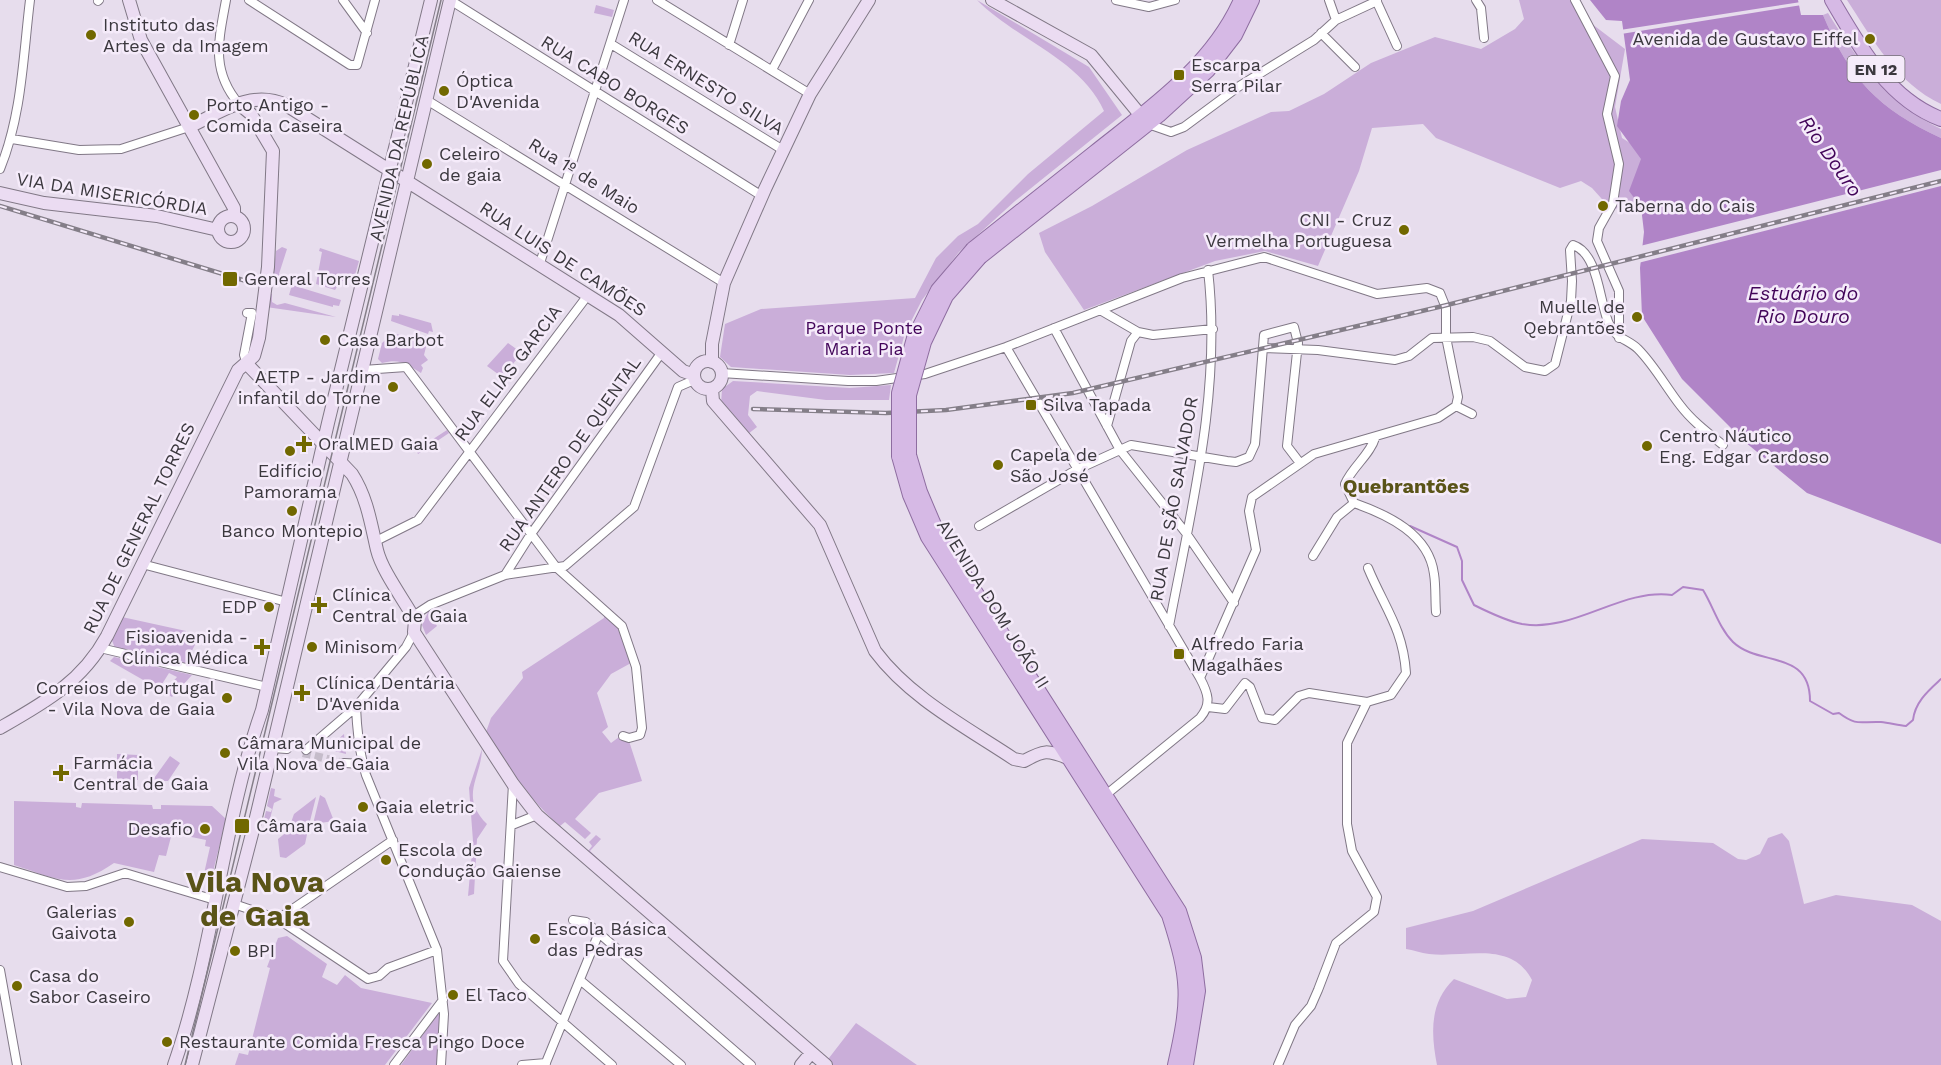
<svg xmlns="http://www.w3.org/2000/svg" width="1941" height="1065" font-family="'Work Sans',sans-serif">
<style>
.green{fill:#caaed9}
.water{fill:#b084c7}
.pier{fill:#e7dded}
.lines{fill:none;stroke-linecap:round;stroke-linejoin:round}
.stream{stroke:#b084c7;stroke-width:2}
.street-tunnel{stroke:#c5bcca;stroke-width:8;stroke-dasharray:8 4;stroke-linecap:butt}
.street-casing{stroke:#817886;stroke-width:10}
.secondary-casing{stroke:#817886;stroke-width:14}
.primary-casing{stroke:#8e6da0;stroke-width:16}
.street{stroke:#fff;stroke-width:8}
.secondary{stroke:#ebdcf2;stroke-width:12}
.primary{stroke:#d6b9e5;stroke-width:14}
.tram{stroke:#847e88;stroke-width:1.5}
.rail-casing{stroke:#847e88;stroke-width:4.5}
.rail{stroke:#f5ebfa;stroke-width:2;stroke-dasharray:7;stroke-linecap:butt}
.primary-bridge-casing{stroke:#8e6da0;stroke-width:16;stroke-linecap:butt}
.primary-bridge{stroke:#d6b9e5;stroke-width:14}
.poi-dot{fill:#716800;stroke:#f5ebfa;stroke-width:2}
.labels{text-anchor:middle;stroke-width:5;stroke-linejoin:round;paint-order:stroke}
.shield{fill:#f5ebfa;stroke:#736e76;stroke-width:1.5}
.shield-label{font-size:16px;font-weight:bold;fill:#3b383e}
.poi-label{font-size:18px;fill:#3b383e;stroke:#f5ebfa;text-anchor:start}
.street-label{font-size:18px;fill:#3b383e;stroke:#f5ebfa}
.park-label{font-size:18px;fill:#43055a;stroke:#f5ebfa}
.water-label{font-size:20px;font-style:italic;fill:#420459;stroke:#f5ebfa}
.neighbourhood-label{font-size:20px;font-weight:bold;fill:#5a5418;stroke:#f5ebfa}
.town-label{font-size:30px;font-weight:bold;fill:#5a5418;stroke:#f5ebfa}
</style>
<rect width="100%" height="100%" fill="#e7dded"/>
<path class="green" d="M977,0L1089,67L1122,115L1015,201L959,252L922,300L905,333L894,373L850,375L731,367L720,357L725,324L761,309L915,298L936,258L958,236L978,224L1028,174L1104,111C1081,59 1015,39 977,0Z
M1519,0H1580L1592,24L1625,49L1615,107L1622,138L1651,156L1642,210L1610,208L1592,188L1581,181L1560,188L1436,138L1423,124L1372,128L1359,171L1318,266L1265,251L1215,261L1084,310L1045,252L1039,233L1092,206L1187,150L1271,112L1289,111L1324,94L1371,63L1435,37L1481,49L1515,29L1524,19Z
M1847,0H1941V104C1897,83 1873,40 1847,0Z
M596,5L614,10L612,17L594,13Z
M1828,13C1858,61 1888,104 1941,129V138C1878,109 1850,79 1823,15Z
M282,247L287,249L279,274L281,278L275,287L272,286L276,251Z
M320,248L359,261L355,275L340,282L335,290L316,284L322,252L319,251Z
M292,285L341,300L339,306L333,305V307L289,295Z
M269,293L272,294V302L277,305L285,303L336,317L266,307Z
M399,314L431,323L433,332L429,331L428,334L391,321L392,315L399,316Z
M393,333L427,343L424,355L428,360L421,365L423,368L421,373C406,364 401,358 382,363L378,359L382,343Z
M508,343L522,353L502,377L487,366Z
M733,381L850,388L891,385L889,400H826L757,391L750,396L748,415L757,427L748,434L721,404L722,389Z
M447,430L449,433L418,454L413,444L418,442L427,443Z
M429,610L437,626L426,635L422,625Z
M604,613L620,626L631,663L611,674L597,693L608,727L602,732L611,743L619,737L629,741L642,781L599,793L575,819L591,833L585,839L565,822L560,826C529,800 508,766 486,732L491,718L523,678L522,672L604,618Z
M122,617L186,631L185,636L198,639L185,664L115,648L111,638Z
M114,657L192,675L172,697L164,692L177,677L169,673L159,689L110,661Z
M344,734L346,754L327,749Z
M482,749C481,779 459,796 487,824L477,839L474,894L468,896L473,841L469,788Z
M117,754L138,755V780H117Z
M170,756L180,763L168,781H152Z
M271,788L275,789L274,796L282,799L274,803L268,827L263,823L266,811L271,812L272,809L267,806Z
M320,795L325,798L334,821L313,824Z
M316,797L309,825L289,828L294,814Z
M14,801L76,803V807L81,808L82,803L152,805L153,809H161V805L212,806L226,819L211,880L203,878L210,847L205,846L206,840L172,833L166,856L159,855L154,872L114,863C73,891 58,879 14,865Z
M308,830L305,844L286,858L280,857L278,839L288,831Z
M1782,833L1789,841L1804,904L1836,895L1912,905L1941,921V1065H1437C1431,1034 1429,1003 1454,979L1507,999L1526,997L1532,980C1511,940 1466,958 1429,954C1421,953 1413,950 1406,949V928L1473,911L1642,839L1713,843L1738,859L1746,860L1760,854L1768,838Z
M596,835L601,839L590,851L618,877L588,851L592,846L589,842Z
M287,936L327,964L322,977L337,985L345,975L361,988L432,1003L385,1065H235L239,1053L248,1055L270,968L267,967L278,938Z
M438,1014L442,1015L438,1065H401Z
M856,1023L917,1065H815L829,1058Z"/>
<path class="water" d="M1590,0H1798L1801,15H1823C1850,79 1878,109 1941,138V544L1807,493L1745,442L1682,379L1642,316L1640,268L1644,232L1641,207L1629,191L1641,159L1617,126L1621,101L1630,80L1622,21L1606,20Z"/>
<path class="pier" d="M1801,2L1802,5L1621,34L1620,30Z
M1941,170V186L1638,263L1640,246Z"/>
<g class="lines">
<path class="stream" d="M1410,526L1457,547L1462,561V580L1474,605C1488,612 1507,621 1522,624C1574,633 1621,588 1672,595L1683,587L1703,590C1713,606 1719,628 1733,642C1759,667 1810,649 1810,701L1833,714L1839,713C1858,727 1860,721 1881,722C1889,723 1898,725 1906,726L1913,720C1915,702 1928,691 1941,679"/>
<path class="street-tunnel" d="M303,753L344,763"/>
<defs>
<path id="street" d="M226,0C219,39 210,70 239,104
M249,0L350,65H357L375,0
M343,0L367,33
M450,0L762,196
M657,0L810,94
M1116,0L1149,7L1175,0
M1329,0L1336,20
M1376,0L1397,46
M1476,0L1481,8L1484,38
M1575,0L1615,76L1607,114L1619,164L1613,203L1599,228L1597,241L1619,291V338
M98,1L99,0
M1321,33L1355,67
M611,44L783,150
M729,45L743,0
M772,70L809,0
M425,99L724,283
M1148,124L1171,132L1184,127L1238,87L1314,40L1336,20L1377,1
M12,139L79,150L121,149L189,127
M0,169C22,115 23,57 30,0
M540,263L624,0
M1100,310L1138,332L1153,335L1213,329
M247,313H252L244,355L247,364
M1054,328L1120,450L1186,533L1234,603
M1006,347L1200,678C1208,693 1212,704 1200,718L1102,798
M1263,348L1318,350L1395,360L1409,356L1432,338L1473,337L1490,341L1525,367L1545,371L1555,364L1571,301L1572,281L1570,250L1573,245C1600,254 1599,306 1610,326C1617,339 1629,340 1638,349C1654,365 1666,387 1680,405C1692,421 1708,433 1723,445
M363,370L406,367L556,567L622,626L636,667L642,728L640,735L629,738L623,736
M721,373L848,381H876L925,374L1006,347L1182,278L1264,257L1377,294L1427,288L1440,293L1446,308V337L1458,397L1456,406
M1456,406L1472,414
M1107,426L1131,341L1138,332
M1354,503C1388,515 1429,534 1434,574C1436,586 1435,600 1436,612
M1354,503L1345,484C1352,467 1370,455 1375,438
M979,526L1076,470L1131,445L1227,461L1236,462L1249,457L1255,444L1264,335L1294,327L1298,343L1287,446L1300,463
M376,541L418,520L588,295
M1313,556L1337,517L1354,503
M142,564L287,602
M505,575L531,534L662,352
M413,616L430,605L505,575L565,566L634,507L678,387L694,380
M1169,626C1191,509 1222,391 1208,270
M414,632L406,647L356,707C357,731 359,752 366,775L437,950L444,1014L441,1065
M100,648L267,687
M1200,678L1256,550L1249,511L1252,497L1314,454L1438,418L1456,406
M1208,707L1225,709L1245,683L1250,687L1262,718L1275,720L1299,696L1309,693L1367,702
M272,748L287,749
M306,750L356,707
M344,763L363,764
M513,784L503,961L519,984L612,1065
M512,825L537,815
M0,867L67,887L86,886L125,873L215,900
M234,904L278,919L368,979L379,976L388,968L437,950
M278,919L393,840
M573,920L586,922L751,1065
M0,970L17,1065
M580,980L681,1065
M394,1065L443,1000
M522,1065L546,1063
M545,1065L598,935
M1278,1065L1295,1025L1311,1006L1318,990L1336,943L1374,912L1377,897L1352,851L1347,824V743L1367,702L1391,695L1406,673C1403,628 1384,607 1368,568"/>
<path id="secondary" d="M129,0L141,40L234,208V216
M992,0L1091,55L1146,122
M189,127C221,112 251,89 286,105L619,315L683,371L694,375
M0,193L44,203L157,216L218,230
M218 229a13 13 0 1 1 26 0a13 13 0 1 1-26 0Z
M694 375a14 14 0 1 1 28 0a14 14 0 1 1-28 0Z
M712,362V344L724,283L765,189L810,94L869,0
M247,364L352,474C367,497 371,524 377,550C382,571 404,600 415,620L414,632L513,784L537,815L826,1065
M712,389L713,401L820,525L875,651C910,698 966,727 1014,759L1024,761C1044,750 1047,750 1068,758
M0,728C44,703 82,682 107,636L238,370L254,356L259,338L268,267L273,151L251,114L239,104
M174,1065C214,950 222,825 262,710L328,423L431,0
M192,1065L253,830L450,0
M801,1065L811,1053"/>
<path id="primary" d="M1832,0C1859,46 1888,99 1941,119
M973,249C1013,217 1054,185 1094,153C1149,109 1212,66 1241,0
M980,257L1159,115L1208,70L1235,35L1252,0
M909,455L920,492L937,532L1179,911L1194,958L1198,991L1186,1065
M899,456L910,495L928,537L1169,915C1190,980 1190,999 1175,1065"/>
</defs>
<use href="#street" class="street-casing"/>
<use href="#secondary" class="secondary-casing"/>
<use href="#primary" class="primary-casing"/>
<use href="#street" class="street"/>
<use href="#secondary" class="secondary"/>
<use href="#primary" class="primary"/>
<path class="tram" d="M185,1065L441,0"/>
<defs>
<path id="rail" d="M0,206L246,281
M753,409L886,413L946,410L1073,393L1443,306L1941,181"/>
</defs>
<use href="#rail" class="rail-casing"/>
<use href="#rail" class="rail"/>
<defs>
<path id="primary-bridge" d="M909,455V395L924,342L946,296L980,257
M899,456V393L914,338L938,290L973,249"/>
</defs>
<use href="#primary-bridge" class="primary-bridge-casing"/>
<use href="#primary-bridge" class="primary-bridge"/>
</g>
<g class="poi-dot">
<circle cx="91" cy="35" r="6"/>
<circle cx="1870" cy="39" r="6"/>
<rect x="1173" y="69" width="12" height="12" rx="3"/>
<circle cx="444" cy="91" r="6"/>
<circle cx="194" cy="115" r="6"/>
<circle cx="427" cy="164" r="6"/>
<circle cx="1603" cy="206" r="6"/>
<circle cx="1404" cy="230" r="6"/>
<rect x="222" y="271" width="16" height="16" rx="3"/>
<circle cx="1637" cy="317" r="6"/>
<circle cx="325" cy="340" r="6"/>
<circle cx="393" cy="387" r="6"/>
<rect x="1025" y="399" width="12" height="12" rx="3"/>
<path d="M301 435h6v6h6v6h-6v6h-6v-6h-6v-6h6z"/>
<circle cx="1647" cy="446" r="6"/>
<circle cx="290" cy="451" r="6"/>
<circle cx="998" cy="465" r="6"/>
<circle cx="292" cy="511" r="6"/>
<path d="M316 596h6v6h6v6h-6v6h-6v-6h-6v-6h6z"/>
<circle cx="269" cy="607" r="6"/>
<path d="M259 638h6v6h6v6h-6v6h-6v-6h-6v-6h6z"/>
<circle cx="312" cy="647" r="6"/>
<rect x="1173" y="648" width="12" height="12" rx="3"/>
<path d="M299 684h6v6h6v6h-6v6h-6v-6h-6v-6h6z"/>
<circle cx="227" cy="698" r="6"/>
<circle cx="225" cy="753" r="6"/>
<path d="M58 764h6v6h6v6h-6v6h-6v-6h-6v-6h6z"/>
<circle cx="363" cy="807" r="6"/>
<rect x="234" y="818" width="16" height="16" rx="3"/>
<circle cx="205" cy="829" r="6"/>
<circle cx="386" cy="860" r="6"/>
<circle cx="129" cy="922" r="6"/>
<circle cx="535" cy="939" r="6"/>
<circle cx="235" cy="951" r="6"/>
<circle cx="17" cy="986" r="6"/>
<circle cx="453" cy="995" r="6"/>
<circle cx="167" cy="1042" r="6"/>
</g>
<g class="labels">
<rect class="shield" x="1847.5" y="56" width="57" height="26" rx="4.5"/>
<g class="shield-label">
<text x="1876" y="75">EN 12</text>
</g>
<g class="poi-label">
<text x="103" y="31">Instituto das<tspan x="103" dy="21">Artes e da Imagem</tspan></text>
<text x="1858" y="45" text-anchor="end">Avenida de Gustavo Eiffel</text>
<text x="1191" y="71">Escarpa<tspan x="1191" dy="21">Serra Pilar</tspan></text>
<text x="456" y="87">Óptica<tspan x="456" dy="21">D'Avenida</tspan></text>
<text x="206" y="111">Porto Antigo -<tspan x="206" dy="21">Comida Caseira</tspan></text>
<text x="439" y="160">Celeiro<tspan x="439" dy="21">de gaia</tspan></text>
<text x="1615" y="212">Taberna do Cais</text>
<text x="1392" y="226" text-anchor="end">CNI - Cruz<tspan x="1392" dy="21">Vermelha Portuguesa</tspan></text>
<text x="244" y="285">General Torres</text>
<text x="1625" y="313" text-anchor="end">Muelle de<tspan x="1625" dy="21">Qebrantões</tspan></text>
<text x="337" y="346">Casa Barbot</text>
<text x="381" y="383" text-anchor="end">AETP - Jardim<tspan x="381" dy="21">infantil do Torne</tspan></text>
<text x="1043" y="411">Silva Tapada</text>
<text x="1659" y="442">Centro Náutico<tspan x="1659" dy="21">Eng. Edgar Cardoso</tspan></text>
<text x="318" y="450">OralMED Gaia</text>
<text x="1010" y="461">Capela de<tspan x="1010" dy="21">São José</tspan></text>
<text x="290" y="477" text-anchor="middle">Edifício<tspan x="290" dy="21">Pamorama</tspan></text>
<text x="292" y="537" text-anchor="middle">Banco Montepio</text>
<text x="332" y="601">Clínica<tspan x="332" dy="21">Central de Gaia</tspan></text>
<text x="257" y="613" text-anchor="end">EDP</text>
<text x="248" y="643" text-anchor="end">Fisioavenida -<tspan x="248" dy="21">Clínica Médica</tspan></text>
<text x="1191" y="650">Alfredo Faria<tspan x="1191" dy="21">Magalhães</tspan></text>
<text x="324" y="653">Minisom</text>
<text x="316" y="689">Clínica Dentária<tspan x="316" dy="21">D'Avenida</tspan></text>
<text x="215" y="694" text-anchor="end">Correios de Portugal<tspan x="215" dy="21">- Vila Nova de Gaia</tspan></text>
<text x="237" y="749">Câmara Municipal de<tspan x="237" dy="21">Vila Nova de Gaia</tspan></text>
<text x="73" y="769">Farmácia<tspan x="73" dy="21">Central de Gaia</tspan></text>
<text x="375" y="813">Gaia eletric</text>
<text x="256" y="832">Câmara Gaia</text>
<text x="193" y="835" text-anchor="end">Desafio</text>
<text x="398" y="856">Escola de<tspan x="398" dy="21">Condução Gaiense</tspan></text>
<text x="117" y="918" text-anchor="end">Galerias<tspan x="117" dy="21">Gaivota</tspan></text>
<text x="547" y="935">Escola Básica<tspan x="547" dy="21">das Pedras</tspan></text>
<text x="247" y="957">BPI</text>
<text x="29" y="982">Casa do<tspan x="29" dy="21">Sabor Caseiro</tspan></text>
<text x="465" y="1001">El Taco</text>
<text x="179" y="1048">Restaurante Comida Fresca Pingo Doce</text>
</g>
<g class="street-label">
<text transform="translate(706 83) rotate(32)" y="6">RUA ERNESTO SILVA</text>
<text transform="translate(615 85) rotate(32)" y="6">RUA CABO BORGES</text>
<text transform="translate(399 138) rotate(-77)" y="6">AVENIDA DA REPÚBLICA</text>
<text transform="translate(584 176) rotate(32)" y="6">Rua 1º de Maio</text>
<text transform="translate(112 194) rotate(9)" y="6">VIA DA MISERICÓRDIA</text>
<text transform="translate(563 259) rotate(33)" y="6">RUA LUIS DE CAMÕES</text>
<text transform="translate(508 373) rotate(-53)" y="6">RUA ELIAS GARCIA</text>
<text transform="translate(570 454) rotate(-55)" y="6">RUA ANTERO DE QUENTAL</text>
<text transform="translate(1174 499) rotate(-80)" y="6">RUA DE SÃO SALVADOR</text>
<text transform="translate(139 528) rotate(-64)" y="6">RUA DE GENERAL TORRES</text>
<text transform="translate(993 604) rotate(58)" y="6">AVENIDA DOM JOÃO II</text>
</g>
<g class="park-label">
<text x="864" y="334">Parque Ponte<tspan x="864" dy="21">Maria Pia</tspan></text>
</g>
<g class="water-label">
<text transform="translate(1831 156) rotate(55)" y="7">Rio Douro</text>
<text x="1803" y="300">Estuário do<tspan x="1803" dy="23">Rio Douro</tspan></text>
</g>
<g class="neighbourhood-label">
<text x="1406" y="493">Quebrantões</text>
</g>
<g class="town-label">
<text x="255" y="892">Vila Nova<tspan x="255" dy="34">de Gaia</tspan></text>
</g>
</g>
</svg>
